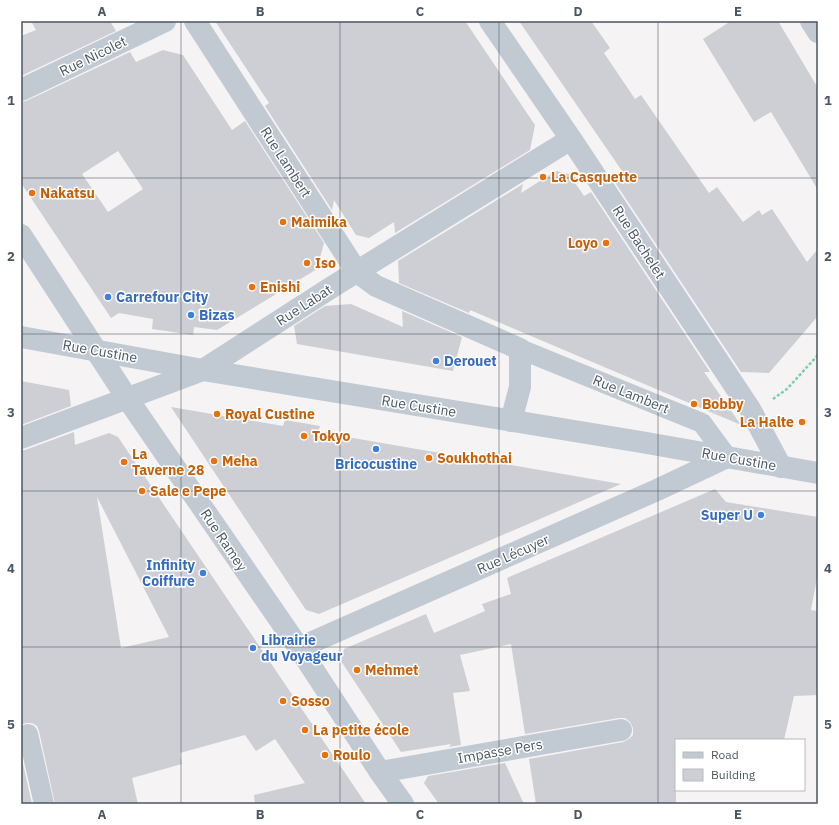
<svg xmlns="http://www.w3.org/2000/svg" width="839" height="825" font-family="'IBM Plex Sans',sans-serif">
<style>
.building{fill:#cdcfd5;fill-rule:evenodd}
.lines{fill:none;stroke-linecap:round;stroke-linejoin:round}
.path{stroke:#7ad0a6;stroke-width:2.5;stroke-dasharray:3 2;stroke-linecap:butt}
.pedestrian{stroke:#c1cad2;stroke-width:20}
.minor{stroke:#c1cad2;stroke-width:22}
.tertiary{stroke:#c1cad2;stroke-width:22}
.grid{fill:none;stroke:#4a5661;stroke-width:1;stroke-opacity:0.55}
.food-dot{fill:#e8710a;stroke:#fff;stroke-width:1.5}
.shop-dot{fill:#3f7fe0;stroke:#fff;stroke-width:1.5}
.labels{text-anchor:middle;stroke-width:3;stroke-linejoin:round;paint-order:stroke}
.street-label{font-size:14px;fill:#4a5661;stroke:#fff}
.food-label{font-size:14px;font-weight:bold;fill:#c56008;stroke:#fff;text-anchor:start}
.shop-label{font-size:14px;font-weight:bold;fill:#366cbe;stroke:#fff;text-anchor:start}
.neatline{fill:none;stroke:#4a5661;stroke-width:1.5}
.grid-label{font-size:13px;text-anchor:middle;font-weight:bold;fill:#4a5661}
</style>
<rect width="100%" height="100%" fill="#f5f3f3"/>
<path class="building" d="M31,21H110L116,31L21,76V36L36,30Z
M215,21H465L535,125L530,150L395,233L394,222L369,238L356,235L334,200L332,210L265,106L269,103Z
M519,21H591L610,48L604,53L635,99L641,95L709,193L717,187L743,222L759,210L762,215L772,209L807,262L818,249V316L769,373L741,372L612,178L622,171Z
M731,21H778L818,88V190L771,112L754,122L703,39Z
M163,50L183,55L232,130L245,121L324,243L317,269L217,330L194,327L193,335L152,329L153,319L119,313L111,318L21,183V102L26,101L130,52L136,62ZM118,151L143,189L108,212L82,174Z
M556,171L569,174L584,196L591,192L710,372H704L741,425L470,310L469,313L399,283L398,261L523,184L521,193Z
M351,304L403,327L402,311L462,337L453,371L297,344L294,326L325,306Z
M21,381L69,390L71,406L21,425Z
M171,407L283,426L285,420L320,426L318,432L621,484L319,614L306,610Z
M74,432L75,445L109,433L118,437L366,804H255L254,795L305,783L275,739L256,751L245,735L180,753L182,764L132,778L138,804H55L39,731L37,726L32,723H26L21,725V450H25ZM97,497L169,637L121,648Z
M715,489L726,502L818,517V573L811,610L818,611V695L794,696L784,740H676V804H536L529,759L623,742L629,739L633,735V728L630,722L625,718H619L525,734L511,644L460,655L470,691L453,693L461,745L449,747L451,744L401,752L341,661L344,649L426,614L434,633L485,611L482,604L511,594L507,578Z
M21,755L32,804H21Z
M505,763L524,804H439L424,783L428,776Z"/>
<g class="lines">
<path class="path" d="M773,399L787,389L818,355"/>
<path class="pedestrian" d="M520,349L702,423L727,457
M28,734L44,804"/>
<path class="minor" d="M195,21L357,272L376,286L520,349V387L511,421
M490,21L571,139L750,409L781,467
M811,21L818,32
M21,90L165,21
M21,235L127,398L299,648L380,772L403,804
M21,438L203,370L332,287L571,139
M299,648L657,490L727,457
M380,772L621,730"/>
<path class="tertiary" d="M21,337L203,370L641,442L818,473"/>
</g>
<path class="grid" d="M181,21V804M340,21V804M499,21V804M658,21V804M21,178H818M21,334H818M21,491H818M21,647H818"/>
<g class="food-dot">
<circle cx="543" cy="177" r="4"/>
<circle cx="32" cy="193" r="4"/>
<circle cx="283" cy="222" r="4"/>
<circle cx="606" cy="243" r="4"/>
<circle cx="307" cy="263" r="4"/>
<circle cx="252" cy="287" r="4"/>
<circle cx="694" cy="404" r="4"/>
<circle cx="217" cy="414" r="4"/>
<circle cx="802" cy="422" r="4"/>
<circle cx="304" cy="436" r="4"/>
<circle cx="429" cy="458" r="4"/>
<circle cx="214" cy="461" r="4"/>
<circle cx="124" cy="462" r="4"/>
<circle cx="142" cy="491" r="4"/>
<circle cx="357" cy="670" r="4"/>
<circle cx="283" cy="701" r="4"/>
<circle cx="305" cy="730" r="4"/>
<circle cx="325" cy="755" r="4"/>
</g>
<g class="shop-dot">
<circle cx="108" cy="297" r="4"/>
<circle cx="191" cy="315" r="4"/>
<circle cx="436" cy="361" r="4"/>
<circle cx="376" cy="449" r="4"/>
<circle cx="761" cy="515" r="4"/>
<circle cx="203" cy="573" r="4"/>
<circle cx="253" cy="648" r="4"/>
</g>
<g class="labels">
<g class="street-label">
<text transform="translate(93 56) rotate(-26)" y="5">Rue Nicolet</text>
<text transform="translate(286 162) rotate(57)" y="5">Rue Lambert</text>
<text transform="translate(639 242) rotate(57)" y="5">Rue Bachelet</text>
<text transform="translate(304 305) rotate(-33)" y="5">Rue Labat</text>
<text transform="translate(100 351) rotate(10)" y="5">Rue Custine</text>
<text transform="translate(631 394) rotate(22)" y="5">Rue Lambert</text>
<text transform="translate(419 406) rotate(9)" y="5">Rue Custine</text>
<text transform="translate(739 459) rotate(10)" y="5">Rue Custine</text>
<text transform="translate(224 540) rotate(56)" y="5">Rue Ramey</text>
<text transform="translate(513 554) rotate(-24)" y="5">Rue Lécuyer</text>
<text transform="translate(500 751) rotate(-10)" y="5">Impasse Pers</text>
</g>
<g class="food-label">
<text x="551" y="182">La Casquette</text>
<text x="40" y="198">Nakatsu</text>
<text x="291" y="227">Maimika</text>
<text x="598" y="248" text-anchor="end">Loyo</text>
<text x="315" y="268">Iso</text>
<text x="260" y="292">Enishi</text>
<text x="702" y="409">Bobby</text>
<text x="225" y="419">Royal Custine</text>
<text x="794" y="427" text-anchor="end">La Halte</text>
<text x="312" y="441">Tokyo</text>
<text x="132" y="459">La<tspan x="132" dy="16">Taverne 28</tspan></text>
<text x="437" y="463">Soukhothai</text>
<text x="222" y="466">Meha</text>
<text x="150" y="496">Sale e Pepe</text>
<text x="365" y="675">Mehmet</text>
<text x="291" y="706">Sosso</text>
<text x="313" y="735">La petite école</text>
<text x="333" y="760">Roulo</text>
</g>
<g class="shop-label">
<text x="116" y="302">Carrefour City</text>
<text x="199" y="320">Bizas</text>
<text x="444" y="366">Derouet</text>
<text x="376" y="469" text-anchor="middle">Bricocustine</text>
<text x="753" y="520" text-anchor="end">Super U</text>
<text x="195" y="570" text-anchor="end">Infinity<tspan x="195" dy="16">Coiffure</tspan></text>
<text x="261" y="645">Librairie<tspan x="261" dy="16">du Voyageur</tspan></text>
</g>
</g>
<rect width="839" height="825" fill="none" stroke="#ffffff" stroke-width="44"/>
<rect x="675" y="739" width="130" height="52" fill="#ffffff" stroke="#b7bbc0"/>
<rect x="683" y="752" width="20" height="6" fill="#c1cad2" stroke="#b7bbc0"/>
<text x="711" y="759" font-size="12" fill="#4a5661">Road</text>
<rect x="683" y="769" width="20" height="12" fill="#cdcfd5" stroke="#b7bbc0"/>
<text x="711" y="779" font-size="12" fill="#4a5661">Building</text>
<rect x="22" y="22" width="795" height="781" class="neatline"/>
<g class="grid-label">
<text x="102" y="16">A</text>
<text x="260" y="16">B</text>
<text x="420" y="16">C</text>
<text x="578" y="16">D</text>
<text x="738" y="16">E</text>
<text x="11" y="105">1</text>
<text x="828" y="105">1</text>
<text x="11" y="261">2</text>
<text x="828" y="261">2</text>
<text x="11" y="417">3</text>
<text x="828" y="417">3</text>
<text x="11" y="573">4</text>
<text x="828" y="573">4</text>
<text x="11" y="729">5</text>
<text x="828" y="729">5</text>
<text x="102" y="819">A</text>
<text x="260" y="819">B</text>
<text x="420" y="819">C</text>
<text x="578" y="819">D</text>
<text x="738" y="819">E</text>
</g>
</svg>
